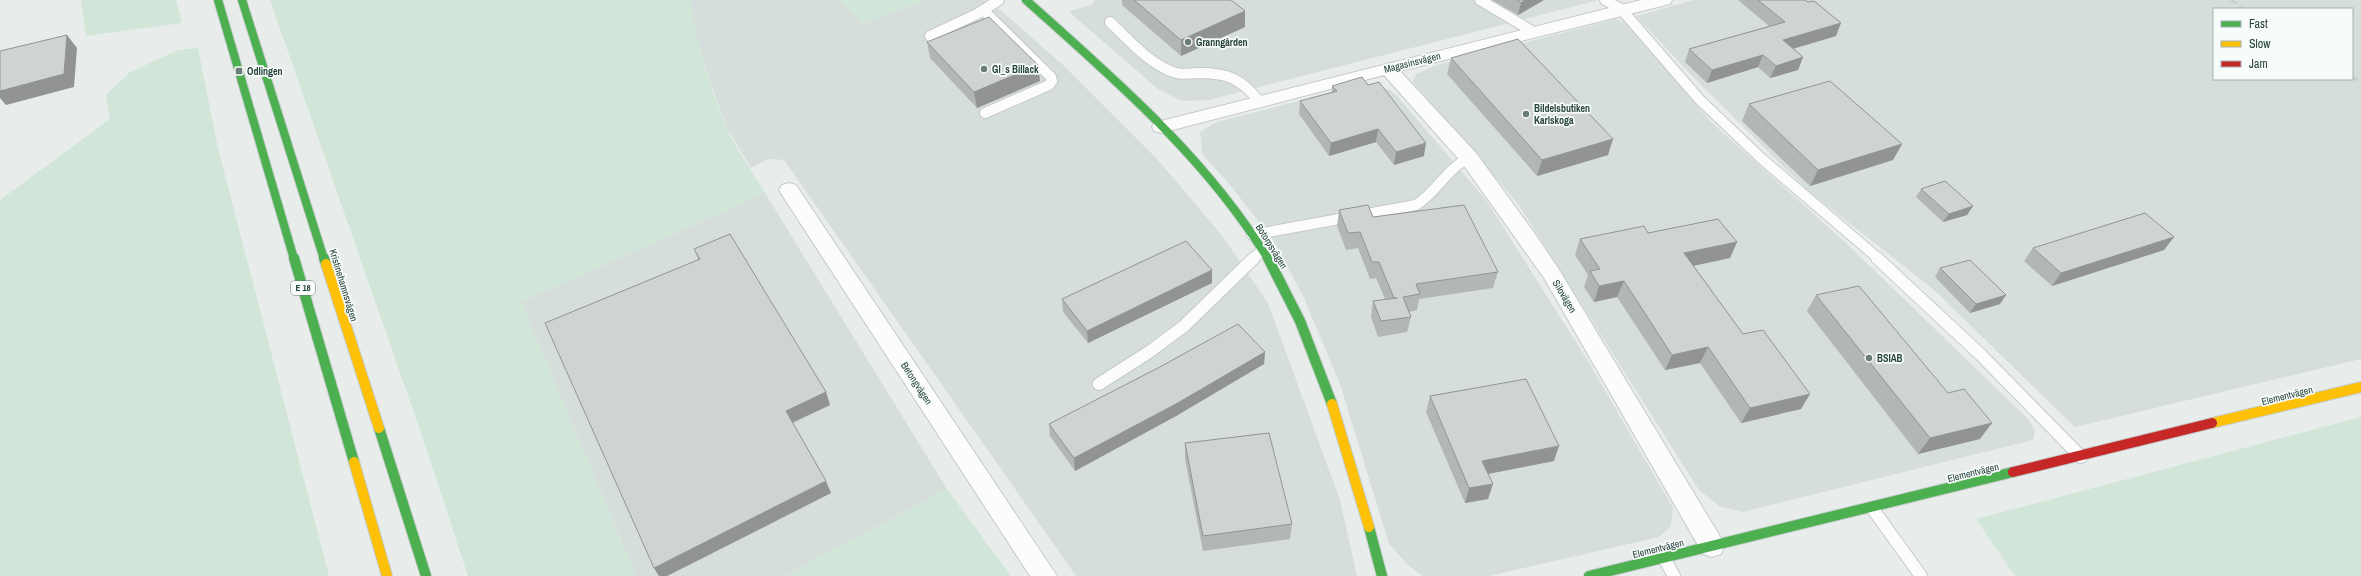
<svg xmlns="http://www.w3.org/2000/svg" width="2361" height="576" font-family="'Archivo Narrow',sans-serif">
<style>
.built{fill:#d6dedb;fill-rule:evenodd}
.green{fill:#d1e6d8}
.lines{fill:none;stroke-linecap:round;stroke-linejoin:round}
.lane-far1-casing{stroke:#c5cac8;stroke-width:12}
.lane-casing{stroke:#c5cac8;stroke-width:14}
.street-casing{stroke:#c5cac8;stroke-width:2}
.fast-far1-casing{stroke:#c3cbc8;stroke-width:10}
.fast-casing{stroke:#c3cbc8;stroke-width:12}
.slow-casing{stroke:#c3cbc8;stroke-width:12}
.jam-casing{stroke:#c3cbc8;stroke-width:12}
.lane-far1{stroke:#fcfcfc;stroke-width:10}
.lane{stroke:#fcfcfc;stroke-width:12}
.street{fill:#fcfcfc;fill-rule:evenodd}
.fast-far1{stroke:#4caf50;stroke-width:8}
.fast{stroke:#4caf50;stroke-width:10}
.slow{stroke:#ffc107;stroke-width:10}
.jam{stroke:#c62828;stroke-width:10}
.rail{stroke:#c9cdcc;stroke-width:2.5;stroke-dasharray:7 3.5;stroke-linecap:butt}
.wall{fill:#b2b6b5}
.shaded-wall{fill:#919493}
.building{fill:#cfd4d2;stroke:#919493}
.poi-dot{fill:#697e78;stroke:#f7fbf9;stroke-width:1.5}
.labels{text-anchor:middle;stroke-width:3.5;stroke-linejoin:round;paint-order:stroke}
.shield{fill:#f7fbf9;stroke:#637a73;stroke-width:1}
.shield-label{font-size:9px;font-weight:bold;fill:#24423a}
.poi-label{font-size:10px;font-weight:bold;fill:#24423a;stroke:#f7fbf9;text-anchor:start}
.street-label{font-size:10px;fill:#24423a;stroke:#f7fbf9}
</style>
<rect width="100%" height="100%" fill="#e8edeb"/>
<path class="built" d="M690,0H841L862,24L925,0H989L1062,64L1157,159L1221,234L1268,303L1340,500L1357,576H1076L784,160L768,159L751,168L727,128L709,79L695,31Z
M1095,0H1599L1209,100L1182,101L1158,89L1069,12L1092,4Z
M1694,0H2361V359L2075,427L1933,289L1807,190L1693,77L1636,16ZM2214,9H2352V79H2214Z
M1616,19L1626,23L1710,121L1846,243L2029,420L2035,432L2033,440L1743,512L1719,506L1699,490L1518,204L1413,82L1416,74L1437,65Z
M1373,84L1390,90L1398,97L1486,200L1588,361L1673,508L1671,526L1659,537L1489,576H1422L1408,565L1389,544L1340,384L1304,298L1274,241L1230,185L1202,154L1200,132L1217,122L1359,85Z
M765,193L947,489L785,576H636L521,302Z"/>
<path class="green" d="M81,0H176L182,23L86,36Z
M270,0H690C697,43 709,86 726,126C736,149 752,171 765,193L521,302L636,576H468L420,430Z
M841,0H925L862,24Z
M198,48L218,148L329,576H0V200L110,119L106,95L130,72L178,50Z
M2361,417V576H2015L1976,519Z
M947,489L1011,576H785Z"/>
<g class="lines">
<defs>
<path id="lane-far1" d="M1480,0L1532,31
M1605,0L1621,9L1700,100L1762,159L1879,259
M983,10L1051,77L1052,81L1049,85L985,113
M1110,22C1129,40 1150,65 1176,73C1183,75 1191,73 1198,73C1228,73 1240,78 1259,101
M930,36L977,14L999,0
M1252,235L1416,205C1437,192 1446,169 1469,158
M1253,259L1262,250"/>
<path id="lane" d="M1877,258L1981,355L2081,457
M1099,384L1149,352L1184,326L1254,258
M1872,508L1921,576
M1664,558L1674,576"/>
<path id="street" d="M1641,0H1672L1670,4L1400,71L1476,153L1533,231L1558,268L1721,538L1724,546L1721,554L1712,557L1703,554L1544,278L1462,163L1384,75L1161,133L1154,131L1152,127L1154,123L1161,121Z
M789,183L796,185L1057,576H1030L782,195L779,190L782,185Z"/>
<path id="fast-far1" d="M218,0L294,259
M242,0L324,259
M1026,0C1114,79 1206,157 1268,259"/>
<path id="fast" d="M294,258L354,462
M324,258L326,264
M1268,258L1300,321L1332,404
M379,428L426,576
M1369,527L1382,576
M1589,576L2013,472"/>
<path id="slow" d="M326,264L379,428
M1332,404L1369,527
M2212,423L2361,387
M354,462L387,576"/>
<path id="jam" d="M2013,472L2212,423"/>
</defs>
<use href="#lane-far1" class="lane-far1-casing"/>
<use href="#lane" class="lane-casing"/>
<use href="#street" class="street-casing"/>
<use href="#fast-far1" class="fast-far1-casing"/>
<use href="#fast" class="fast-casing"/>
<use href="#slow" class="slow-casing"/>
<use href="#jam" class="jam-casing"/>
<use href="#lane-far1" class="lane-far1"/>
<use href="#lane" class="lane"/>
<use href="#street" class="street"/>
<use href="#fast-far1" class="fast-far1"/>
<use href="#fast" class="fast"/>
<use href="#slow" class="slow"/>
<use href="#jam" class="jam"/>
<path class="rail" d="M2231,0L2245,9
M2352,76L2361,82"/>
</g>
<path class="wall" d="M1122,0H1231L1245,11V27L1181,56L1122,5Z
M1492,0H1544L1518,15Z
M1738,0H1805L1836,36L1793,49L1803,57L1798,70L1770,78L1758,67L1707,83L1685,62L1689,49L1769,26Z
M927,42L1038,65L1040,81L977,108L930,58Z
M1451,58L1608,155L1537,176L1447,74Z
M1332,86L1424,156L1394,165L1376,142L1329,156L1299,114L1300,101L1332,93Z
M1749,104L1902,144L1893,160L1810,186L1742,121Z
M1921,189L1973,206L1967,215L1943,222L1916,197Z
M1339,210L1373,217L1498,272L1493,288L1419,299L1417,310L1409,312L1411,317L1407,332L1378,337L1371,317L1373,301L1385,299L1376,278L1370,279L1358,248L1346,250L1337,226Z
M2174,237L2164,250L2052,286L2024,261L2033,248Z
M1580,239L1737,242L1730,258L1694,266L1743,334L1801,409L1741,423L1700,363L1665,370L1617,297L1594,302L1584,287L1588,275L1575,255Z
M694,249L826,392L830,405L793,423L831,493L667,576H659L654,568L698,259Z
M1940,268L2000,304L1970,313L1935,277Z
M1212,283L1088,343L1063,312L1062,299Z
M1816,295L1980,439L1918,454L1807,311Z
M1265,352L1264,364L1176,416L1075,471L1050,436L1049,424Z
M1430,396L1554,461L1488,474V499L1465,503L1426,412Z
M1185,443L1292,524L1290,539L1203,551L1185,459Z"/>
<path class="shaded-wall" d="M1525,0H1544L1518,15L1521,3Z
M1245,11V27L1181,56V40Z
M1841,23L1836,36L1778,53L1783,40Z
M67,35L77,48L74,87L6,105L0,98V91Z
M1763,55L1758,67L1707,83L1712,70Z
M1803,57L1798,70L1770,78L1776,66Z
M1038,65L1040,81L977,108L974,92Z
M1378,129L1376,142L1329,156L1331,143Z
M1613,139L1608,155L1537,176L1542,160Z
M1426,143L1424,156L1394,165L1396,152Z
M1902,144L1893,160L1810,186L1818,170Z
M1973,206L1967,215L1943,222L1949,214Z
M2174,237L2164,250L2052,286L2061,273Z
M1737,242L1730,258L1677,269L1684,253Z
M1212,270V283L1088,343L1087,331Z
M1624,281L1617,297L1594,302L1599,286Z
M2006,295L2000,304L1970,313L1976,304Z
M1708,347L1700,363L1665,370L1672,355Z
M1265,352L1264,364L1176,416L1075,471L1074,458Z
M826,392L830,405L791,423L786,411Z
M1810,394L1801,409L1741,423L1750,408Z
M1992,423L1980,439L1918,454L1930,438Z
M1559,446L1554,461L1477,476L1482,461Z
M826,481L831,493L667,576H659L654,568Z
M1493,484L1488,499L1465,503L1469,488Z"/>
<path class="building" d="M1134,0H1231L1245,11L1181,40Z
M1517,0H1525L1521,3Z
M1758,0H1805L1808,2L1814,1L1841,23L1783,40L1803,57L1776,66L1763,55L1712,70L1689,49L1785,22Z
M989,17L1038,65L974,92L927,42Z
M67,35L64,74L0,91V51Z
M1518,39L1613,139L1542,160L1451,58Z
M1362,77L1368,85L1379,82L1426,143L1396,152L1378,129L1331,143L1300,101L1337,91L1332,86Z
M1830,81L1902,144L1818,170L1749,104Z
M1945,181L1973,206L1949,214L1921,189Z
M1368,205L1373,217L1464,205L1498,272L1416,284L1420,294L1403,297L1411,317L1381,321L1373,301L1397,298H1394L1379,262H1372L1360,232L1348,233L1339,210Z
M2145,213L2174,237L2061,273L2033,248Z
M1718,219L1737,242L1684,253L1743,334L1763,330L1810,394L1750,408L1708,347L1672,355L1624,281L1599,286L1590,271L1600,269L1580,239L1644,226L1648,233Z
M730,234L826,392L786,411L826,481L654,568L545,323L700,259L694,249Z
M1186,241L1212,270L1087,331L1062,299Z
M1970,260L2006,295L1976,304L1940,268Z
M1859,286L1948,393L1964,389L1992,423L1930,438L1816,295Z
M1238,324L1265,352L1176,404L1074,458L1049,424L1158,368Z
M1526,379L1559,446L1482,461L1493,484L1469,488L1430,396Z
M1269,433L1292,524L1203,536L1185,443Z"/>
<g class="poi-dot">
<circle cx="1188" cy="42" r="4"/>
<circle cx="984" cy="69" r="4"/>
<rect x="235" y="67" width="8" height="8" rx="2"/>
<circle cx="1526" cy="114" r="4"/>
<circle cx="1869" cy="358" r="4"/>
</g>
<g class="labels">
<rect class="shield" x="291" y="281" width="24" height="14" rx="3"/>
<g class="shield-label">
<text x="303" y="291">E 18</text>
</g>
<g class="poi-label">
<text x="1196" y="46">Granngården</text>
<text x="992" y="73">Gl_s Billack</text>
<text x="247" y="75">Odlingen</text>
<text x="1534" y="112">Bildelsbutiken<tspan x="1534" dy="12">Karlskoga</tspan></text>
<text x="1877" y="362">BSIAB</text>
</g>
<g class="street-label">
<text transform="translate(1412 62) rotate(-14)" y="4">Magasinsvägen</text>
<text transform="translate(1272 246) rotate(58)" y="4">Botorpsvägen</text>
<text transform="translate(344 285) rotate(73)" y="4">Kristinehamnsvägen</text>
<text transform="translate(1565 296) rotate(59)" y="4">Silovägen</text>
<text transform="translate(917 383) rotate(57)" y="4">Betongvägen</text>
<text transform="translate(2287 395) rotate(-14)" y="4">Elementvägen</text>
<text transform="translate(1973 472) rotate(-14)" y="4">Elementvägen</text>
<text transform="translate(1658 548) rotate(-14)" y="4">Elementvägen</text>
</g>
</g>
<rect x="2213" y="8" width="140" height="72" fill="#f7fbf9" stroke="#a3b1ad"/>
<rect x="2221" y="21" width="20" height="6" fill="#4caf50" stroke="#a3b1ad"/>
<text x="2249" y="28" font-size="12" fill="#24423a">Fast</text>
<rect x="2221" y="41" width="20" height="6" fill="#ffc107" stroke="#a3b1ad"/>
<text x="2249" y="48" font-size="12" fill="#24423a">Slow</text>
<rect x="2221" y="61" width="20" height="6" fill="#c62828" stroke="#a3b1ad"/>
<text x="2249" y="68" font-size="12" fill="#24423a">Jam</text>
</svg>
